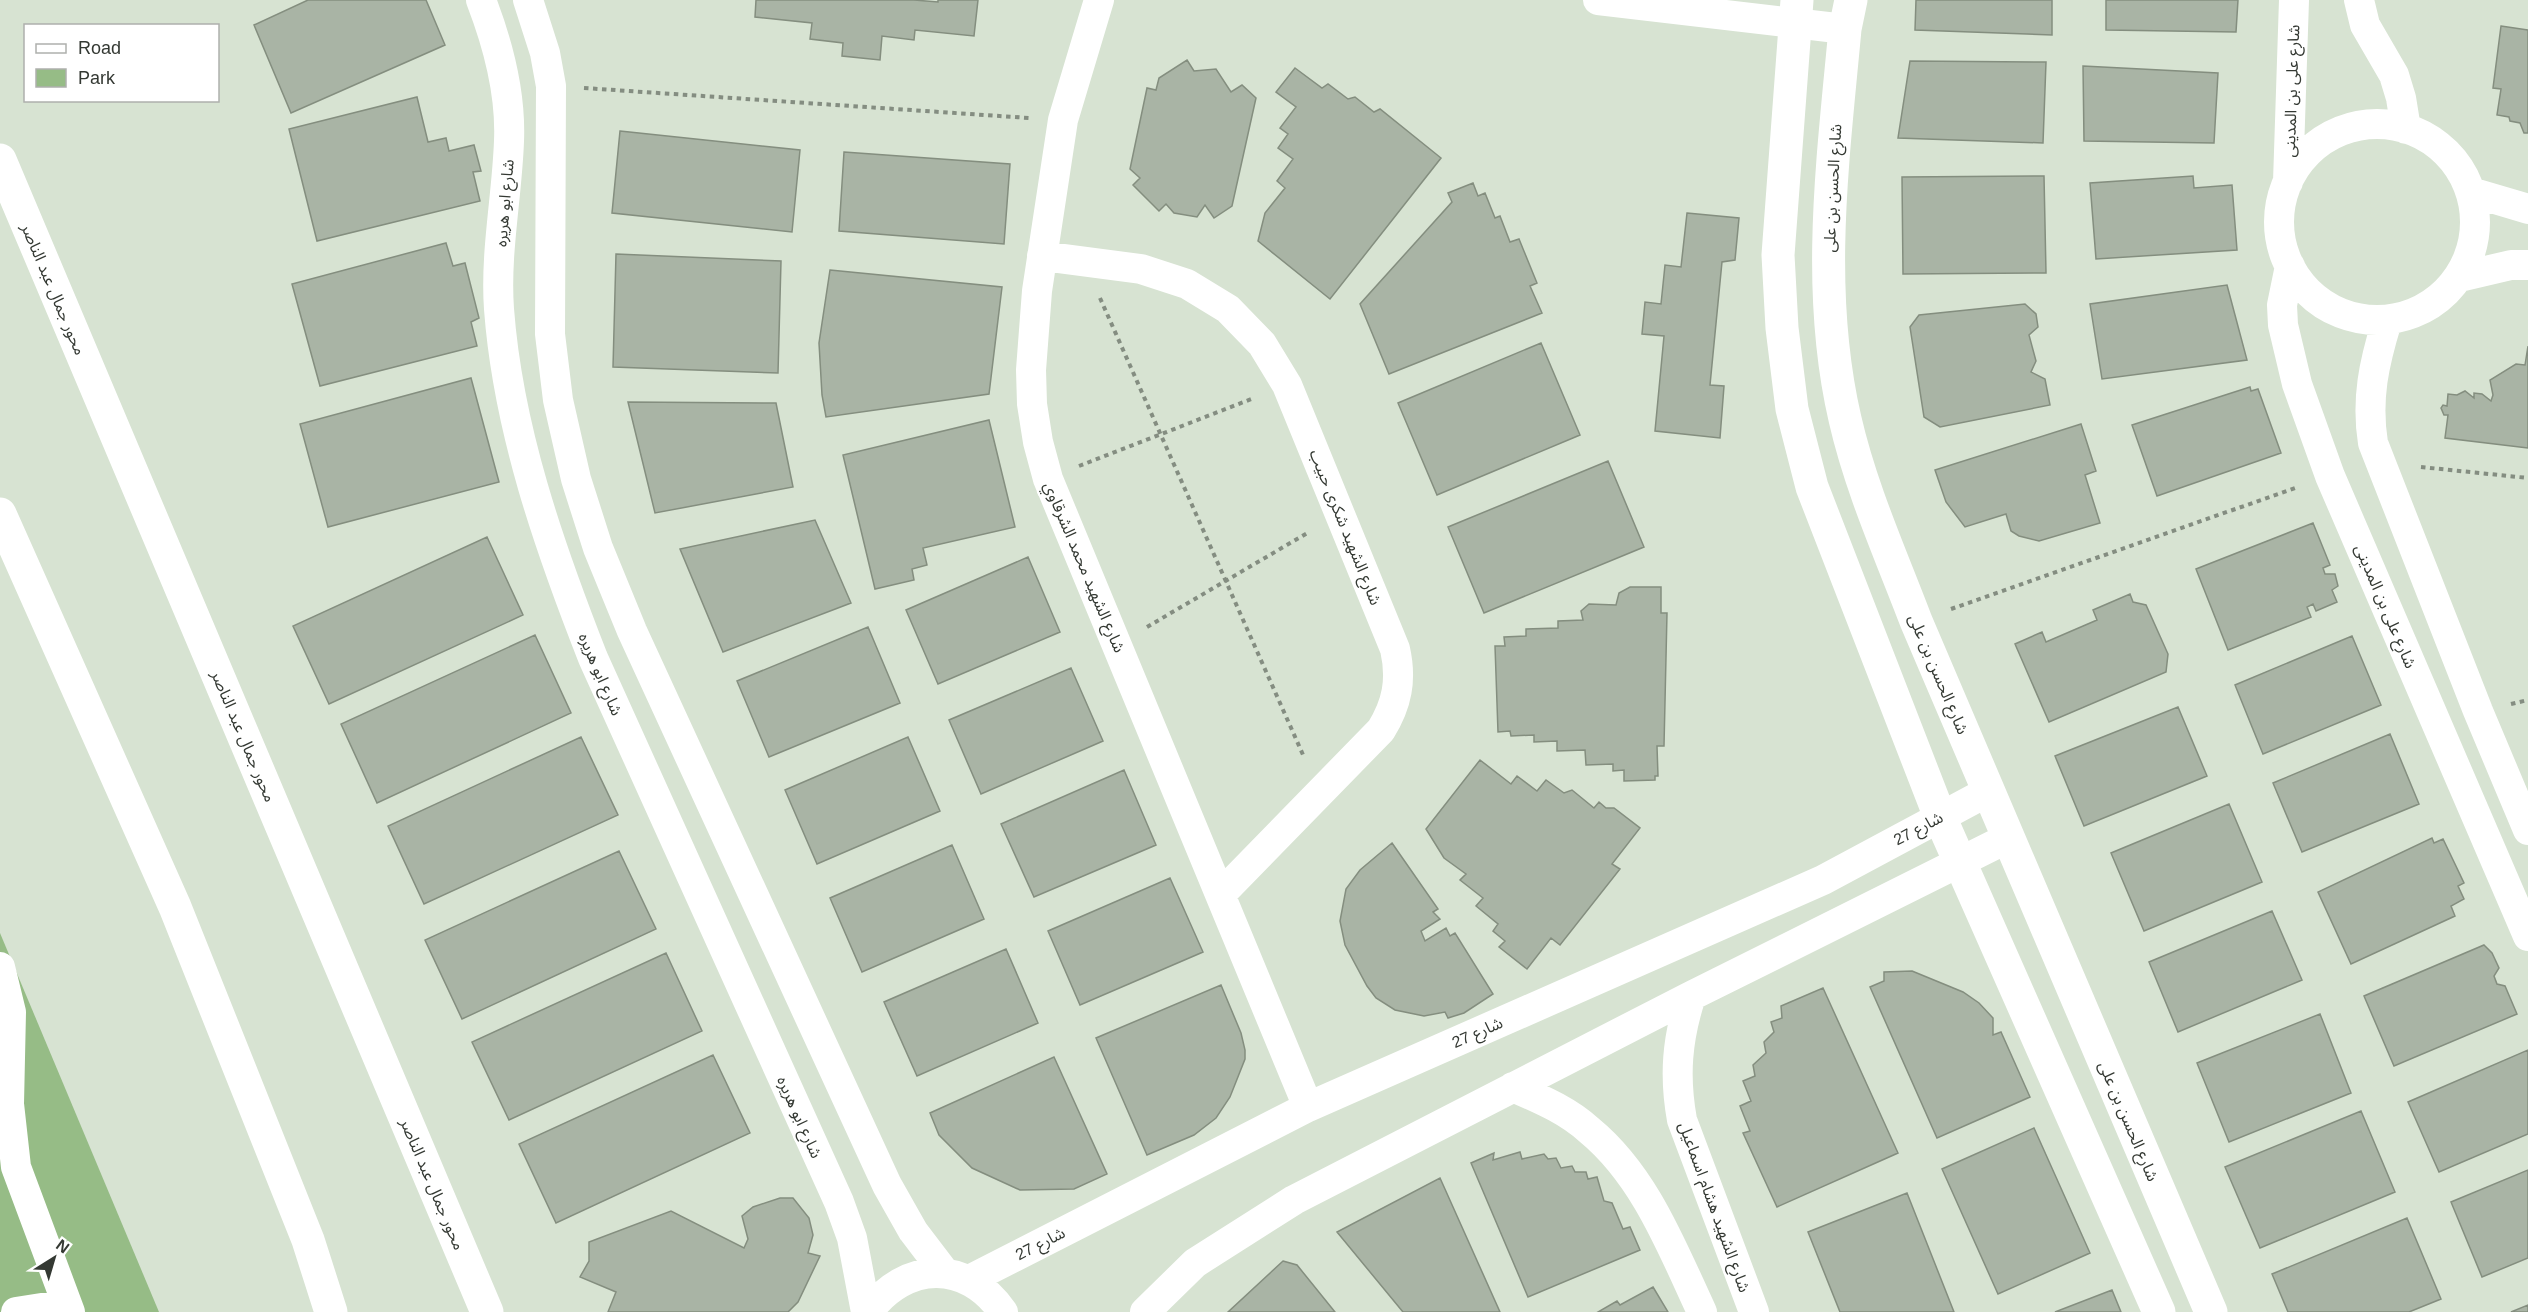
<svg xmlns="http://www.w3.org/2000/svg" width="2528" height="1312" font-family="Arial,'Noto Sans Arabic',sans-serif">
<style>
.green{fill:#96bc86}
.building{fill:#a9b4a5;stroke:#848e7f;stroke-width:1.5}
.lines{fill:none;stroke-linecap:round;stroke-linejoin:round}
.path{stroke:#848d81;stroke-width:4;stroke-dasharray:4.5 4.5;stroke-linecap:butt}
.street{stroke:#fff;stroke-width:30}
.secondary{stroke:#fff;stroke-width:33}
.primary{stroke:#fff;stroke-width:33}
.labels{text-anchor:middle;stroke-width:4.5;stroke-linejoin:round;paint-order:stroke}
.street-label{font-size:16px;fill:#343933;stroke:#fff}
</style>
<rect width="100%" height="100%" fill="#d7e3d2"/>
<path class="green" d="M0,933L159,1312H0Z"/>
<path class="building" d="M308,0H426L445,45L291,113L254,25Z
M756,0H914L938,2V0H978L974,36L915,30L914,40L882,36L880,60L842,56L843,43L810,39L812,23L755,17Z
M1916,0H2052V35L1915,30Z
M2106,0H2238L2236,32L2106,30Z
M2501,26L2528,30V133H2524L2520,123L2510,121L2509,117L2497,115L2501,89L2493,88Z
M1187,60L1194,71L1216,69L1231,92L1242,85L1256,98L1232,206L1214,218L1205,205L1197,217L1174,213L1166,204L1159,211L1133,185L1140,178L1130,169L1147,88L1156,90L1159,78Z
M1910,61L2046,62L2043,143L1898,138Z
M2083,66L2218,73L2214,143L2084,141Z
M1295,68L1322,88L1328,84L1348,99L1355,97L1374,112L1380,109L1441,158L1330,299L1258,241L1265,213L1285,188L1277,181L1293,159L1278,148L1288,134L1280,128L1296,107L1276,92Z
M417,97L428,142L446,138L449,151L474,145L481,171L473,172L480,201L317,241L289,129Z
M620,131L800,150L792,232L612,213Z
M844,152L1010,164L1004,244L839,231Z
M2044,176L2046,273L1903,274L1902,177Z
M2193,176L2194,188L2232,185L2237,250L2096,259L2090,183Z
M1473,183L1478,196L1485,193L1495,218L1500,216L1510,242L1519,239L1537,283L1530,286L1542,313L1389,374L1360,304L1452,202L1448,193Z
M1687,213L1739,218L1735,260L1722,262L1710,385L1724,386L1720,438L1655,431L1664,336L1642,334L1645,302L1661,304L1665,265L1681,267Z
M446,243L453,266L465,263L479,318L471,322L477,346L320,386L292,284Z
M616,254L781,261L778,373L613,367Z
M830,270L1002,287L989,394L826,417L822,395L819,343Z
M2227,285L2247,360L2102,379L2090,304Z
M2025,304L2036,314L2038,327L2029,335L2036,361L2031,372L2045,379L2050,405L1940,427L1924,417L1910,327L1919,315Z
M1541,343L1580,435L1437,495L1398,403Z
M2528,346V448L2445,438L2448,415H2444L2441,408L2443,405L2447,406L2448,394L2457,395L2465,391L2474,398V393L2482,394L2491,401L2493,395L2490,380L2516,364L2525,365Z
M471,378L499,482L328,527L300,424Z
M2250,387L2251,391L2258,389L2281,453L2157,496L2132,425Z
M628,402L776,403L793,487L655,513Z
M989,420L1015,527L923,548L927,565L912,569L914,580L875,589L843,455Z
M2081,424L2096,471L2085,475L2100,523L2039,541L2019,536L2011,531L2006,514L1965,527L1946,502L1935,470Z
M1608,461L1644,547L1484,613L1448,527Z
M815,520L851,603L723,652L680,549Z
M2313,523L2330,565L2323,568L2325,574H2335L2338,586L2332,590L2337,602L2316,611L2313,604L2307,607L2311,617L2228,650L2196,569Z
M487,537L523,615L329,704L293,626Z
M1028,557L1060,632L938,684L906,610Z
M1630,587H1661V613H1667L1664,746H1657L1658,776H1655V780L1624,781V770L1613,771V764L1586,765L1585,750L1557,751V741L1534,742V735L1511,736L1510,731L1498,732L1495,646H1505L1504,637L1526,636V629L1558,628V621L1583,620L1581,611L1589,604L1616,605L1619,593Z
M2130,594L2133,602L2146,605L2168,654L2166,672L2049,722L2015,644L2042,632L2046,642L2097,620L2093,610Z
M868,627L900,703L769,757L737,681Z
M535,635L571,713L377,803L341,724Z
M2352,636L2381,705L2263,754L2235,685Z
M1071,668L1103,741L981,794L949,720Z
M2178,707L2207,776L2084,826L2055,756Z
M2390,734L2419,804L2302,852L2273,783Z
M581,737L618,815L424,904L388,826Z
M908,737L940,811L817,864L785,790Z
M1480,760L1511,784L1517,776L1537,791L1546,780L1564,793L1572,790L1594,808L1599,802L1606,808H1614L1640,828L1612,864L1620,869L1560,945L1551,938L1527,969L1499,947L1505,941L1493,931L1498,924L1476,906L1483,898L1460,880L1466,874L1444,858L1426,829Z
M1124,770L1156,845L1034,897L1001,824Z
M2229,804L2262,882L2144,931L2111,853Z
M2432,838L2434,843L2443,839L2464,883L2458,886L2464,899L2451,906L2455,916L2351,964L2318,892Z
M1392,843L1438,909L1433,912L1440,919L1421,931L1425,941L1446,928L1450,936L1455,933L1493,994L1464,1013L1448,1018L1445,1012L1424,1016L1395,1010L1376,998L1367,986L1345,945L1340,921L1346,889L1360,870Z
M952,845L984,919L862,972L830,898Z
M619,851L656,929L462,1019L425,940Z
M1170,878L1203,952L1080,1005L1048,931Z
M2272,911L2302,980L2178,1032L2149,962Z
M2484,945L2492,953L2499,968L2494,976L2497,984L2505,986L2517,1014L2394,1066L2364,996Z
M1006,949L1038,1023L917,1076L884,1002Z
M666,953L702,1031L509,1120L472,1042Z
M1912,971L1963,992L1979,1003L1993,1018V1035L2001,1032L2030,1097L1937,1138L1870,987L1884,981V972Z
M1221,985L1241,1033L1245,1050V1059L1230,1097L1216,1118L1194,1135L1147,1155L1096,1038Z
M1823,988L1898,1153L1777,1207L1743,1133L1750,1131L1740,1106L1751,1101L1743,1081L1755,1076L1753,1065L1766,1053L1764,1042L1774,1032L1771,1022L1782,1018L1781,1006Z
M2320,1014L2351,1093L2229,1142L2197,1063Z
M2528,1050V1134L2439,1172L2408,1102Z
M713,1055L750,1133L556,1223L519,1144Z
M1054,1057L1107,1174L1074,1189L1020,1190L972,1168L939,1135L930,1113Z
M2361,1111L2395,1192L2260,1248L2225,1167Z
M2034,1128L2090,1253L1998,1294L1942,1169Z
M1520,1152L1522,1159L1544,1154L1548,1159L1556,1158L1561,1168L1572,1166L1575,1172H1586L1588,1179L1597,1177L1604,1201L1612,1203L1623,1229L1630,1227L1640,1250L1528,1297L1471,1163L1494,1153L1493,1160Z
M2528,1170V1258L2482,1277L2451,1202Z
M1440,1178L1500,1312H1403L1337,1232Z
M1907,1193L1954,1312H1840L1808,1232Z
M780,1198H793L809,1218L813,1235L808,1253L820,1256L798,1302L788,1312H608L616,1292L580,1277L589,1261V1242L671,1211L744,1248L748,1239L742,1216L753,1207Z
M2407,1218L2441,1299L2409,1312H2288L2272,1274Z
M1283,1261L1297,1265L1335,1312H1228Z
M1653,1287L1668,1312H1598L1617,1301L1620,1305Z
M2112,1290L2121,1312H2055Z
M2528,1305V1312H2511Z"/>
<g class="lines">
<path class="path" d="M584,88L1029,118
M1100,298L1304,757
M1079,466L1254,398
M2421,467L2528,478
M1951,609L2298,487
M1147,627L1309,532
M2511,704L2528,700"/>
<path class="street" d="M481,0C498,44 511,94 509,141C507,197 495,253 499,309C508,429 549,546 593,658L839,1202L852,1238L866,1312
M528,0L545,53L551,86L550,334L558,400L576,479L598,548L632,631L887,1185L913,1231L945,1273
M1099,0L1063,120L1037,291L1031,370L1032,404L1038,442L1048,479L1308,1107
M1598,0L1845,29
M2359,0L2365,25L2394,75L2401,98L2406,129
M2279 222a98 98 0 1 1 196 0a98 98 0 1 1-196 0Z
M2288,182L2294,0
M2471,192L2528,209
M1042,256L1141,269L1187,284L1228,309L1262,344L1287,385L1395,649C1402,680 1397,704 1381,730L1221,894
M2290,266L2282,305L2283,325L2297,384L2330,476L2528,936
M2460,277L2511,265H2528
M2387,321C2374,363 2366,399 2373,443L2478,711L2528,830
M0,967L11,1012L9,1104L16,1167L70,1312
M1691,996C1677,1039 1674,1076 1682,1120L1754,1312
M1513,1087C1540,1099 1567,1110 1589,1130C1645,1176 1672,1248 1702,1312
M969,1280L1308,1107L1823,880L1989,791
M16,1312L67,1304
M868,1312C906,1261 966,1259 1003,1312
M1145,1312L1195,1263L1294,1200L1691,996L2008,838"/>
<path class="secondary" d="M1797,0L1778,255L1782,328L1792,409L1812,487L1940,817L2159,1312
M1851,0L1845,29C1833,159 1815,290 1845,419C1861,489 1891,555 1916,621L2211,1312"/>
<path class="primary" d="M0,160L487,1312
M0,514L175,907L308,1240L331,1312"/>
</g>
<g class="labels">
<g class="street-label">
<text transform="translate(2291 91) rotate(-88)" y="6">شارع على بن المدينى</text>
<text transform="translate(1832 188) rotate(-87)" y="6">شارع الحسن بن على</text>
<text transform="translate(504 203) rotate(-85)" y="6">شارع ابو هريره</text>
<text transform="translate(54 289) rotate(67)" y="6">محور جمال عبد الناصر</text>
<text transform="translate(1346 527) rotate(68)" y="6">شارع الشهيد شكرى حبيب</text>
<text transform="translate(1085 567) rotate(67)" y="6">شارع الشهيد محمد الشرقاوي</text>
<text transform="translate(2386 606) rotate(67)" y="6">شارع على بن المدينى</text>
<text transform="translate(601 674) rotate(67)" y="6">شارع ابو هريره</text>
<text transform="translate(1939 674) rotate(67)" y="6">شارع الحسن بن على</text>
<text transform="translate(244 736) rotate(67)" y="6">محور جمال عبد الناصر</text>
<text transform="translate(1918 828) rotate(-28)" y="6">شارع 27</text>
<text transform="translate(1477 1032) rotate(-24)" y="6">شارع 27</text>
<text transform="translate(800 1117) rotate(66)" y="6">شارع ابو هريره</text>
<text transform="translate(2129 1121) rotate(67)" y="6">شارع الحسن بن على</text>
<text transform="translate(433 1184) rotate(67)" y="6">محور جمال عبد الناصر</text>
<text transform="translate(1715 1207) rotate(70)" y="6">شارع الشهيد هشام اسماعيل</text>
<text transform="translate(1040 1243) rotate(-27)" y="6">شارع 27</text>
</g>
</g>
<rect x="24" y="24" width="195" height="78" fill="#ffffff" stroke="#aeb0ad" stroke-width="1.5"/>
<rect x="36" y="44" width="30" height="9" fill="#ffffff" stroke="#aeb0ad" stroke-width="1.5"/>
<text x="78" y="54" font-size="18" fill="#343933">Road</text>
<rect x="36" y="69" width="30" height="18" fill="#96bc86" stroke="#aeb0ad" stroke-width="1.5"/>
<text x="78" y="84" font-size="18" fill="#343933">Park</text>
<g transform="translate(54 1258) rotate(37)" stroke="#ffffff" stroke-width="4.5" paint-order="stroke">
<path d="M0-4.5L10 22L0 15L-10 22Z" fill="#343933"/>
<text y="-9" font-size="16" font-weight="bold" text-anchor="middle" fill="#343933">N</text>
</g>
</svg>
